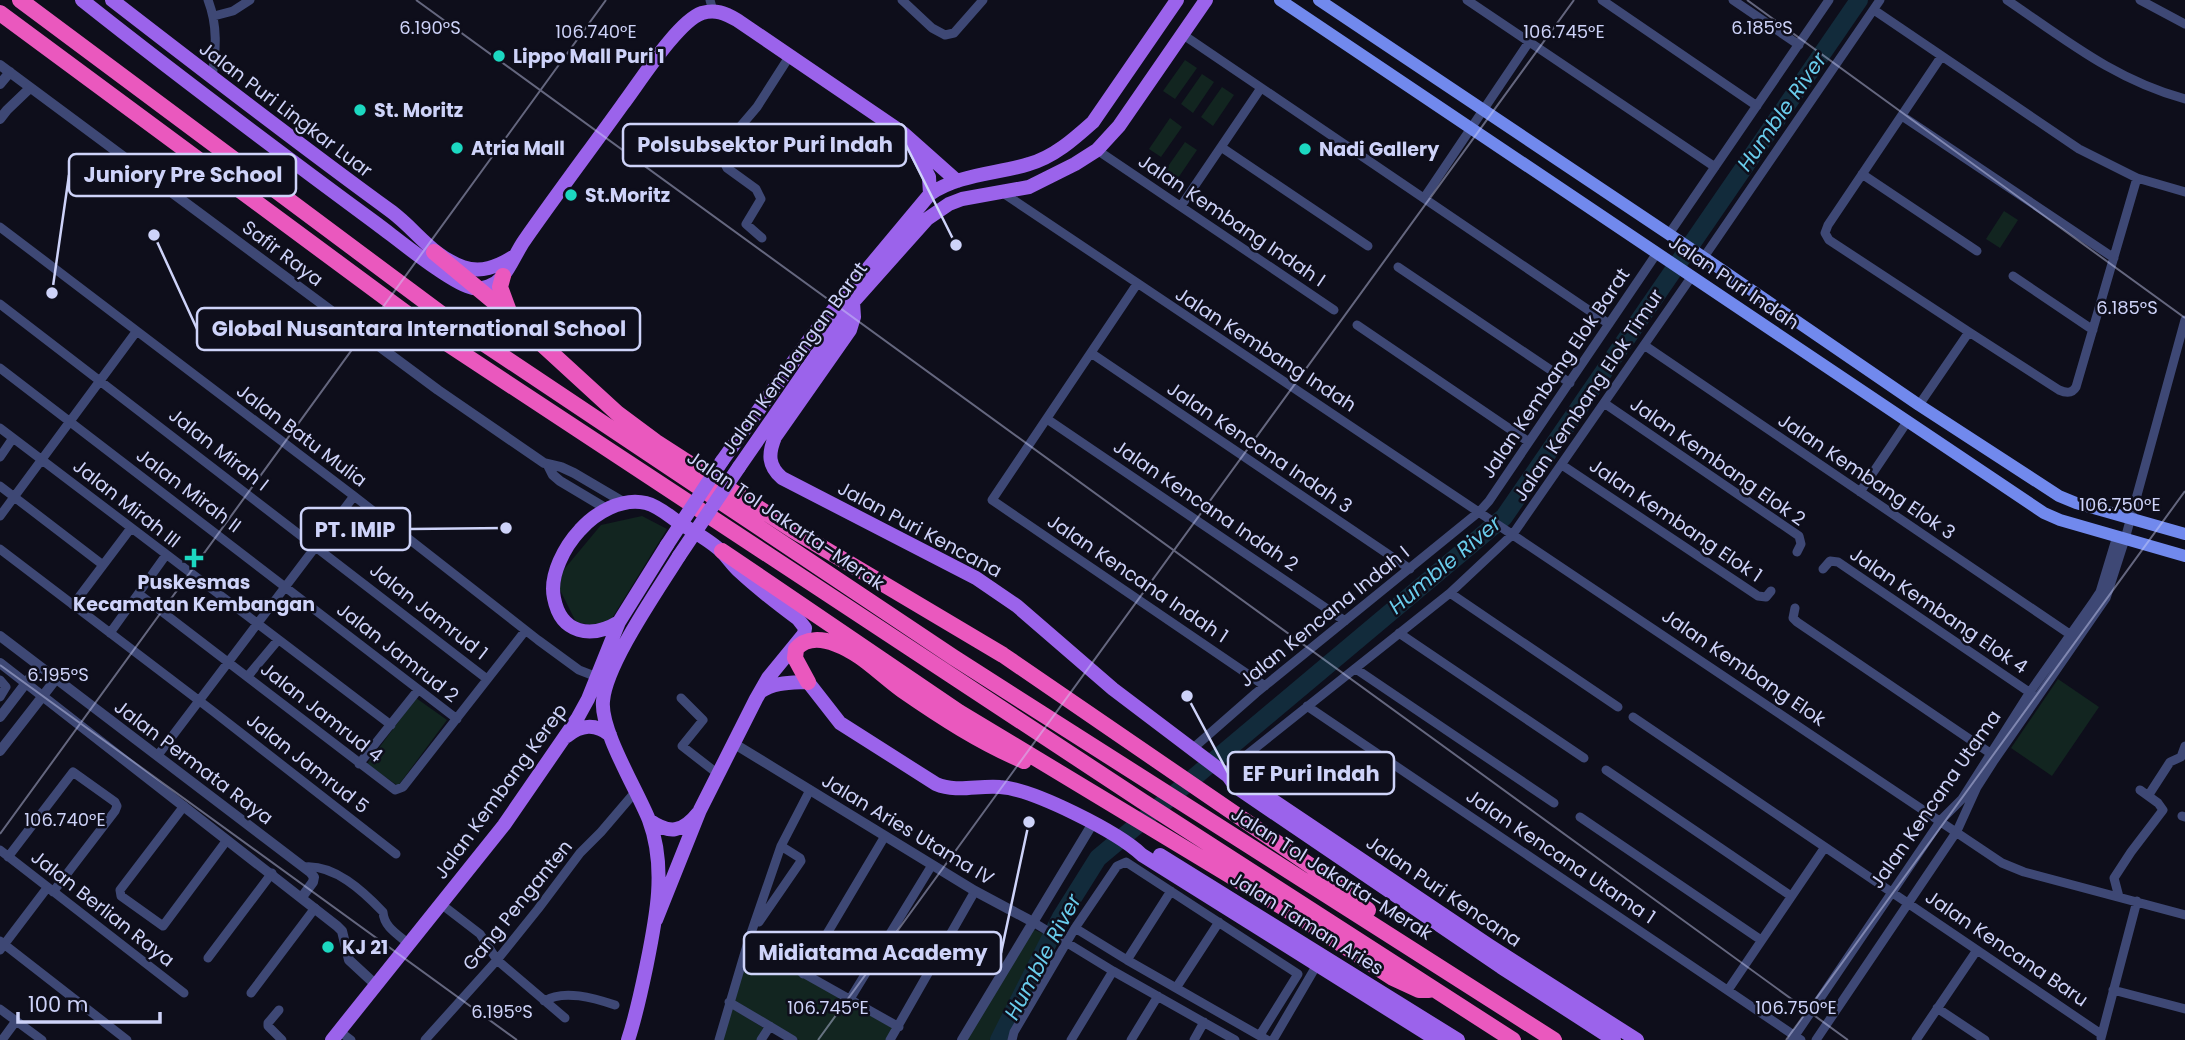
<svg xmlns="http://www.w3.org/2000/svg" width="2185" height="1040" font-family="Poppins,sans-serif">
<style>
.green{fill:#122520}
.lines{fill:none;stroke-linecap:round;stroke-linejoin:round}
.stream{stroke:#122b3b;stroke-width:2.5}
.river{stroke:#122b3b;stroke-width:18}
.minor{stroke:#3e4875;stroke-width:9}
.tertiary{stroke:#3e4875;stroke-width:10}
.secondary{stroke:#7189ed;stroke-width:12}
.primary{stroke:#9b63eb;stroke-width:14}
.motorway{stroke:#ea58be;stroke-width:16}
.primary-bridge{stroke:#9b63eb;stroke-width:14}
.ticks{fill:none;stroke:#ced3f9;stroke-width:2;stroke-opacity:0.45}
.poi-dot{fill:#1cd8c1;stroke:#0e0e1b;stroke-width:2.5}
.labels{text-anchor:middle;stroke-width:5;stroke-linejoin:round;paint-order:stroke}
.poi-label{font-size:19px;font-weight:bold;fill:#ced3f9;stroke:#0e0e1b;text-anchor:start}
.street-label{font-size:19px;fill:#ced3f9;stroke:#0e0e1b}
.water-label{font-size:21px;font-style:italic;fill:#69ccec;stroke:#0e0e1b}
.ticks-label{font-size:18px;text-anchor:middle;fill:#ced3f9;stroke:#0e0e1b;stroke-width:5;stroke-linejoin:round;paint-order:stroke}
.leader{fill:none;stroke:#ced3f9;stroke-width:2.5}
.callout-dot{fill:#ced3f9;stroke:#0e0e1b;stroke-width:2.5}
.callout{fill:#0e0e1b;stroke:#ced3f9;stroke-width:2.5}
.callout-label{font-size:21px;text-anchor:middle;font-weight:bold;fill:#ced3f9}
</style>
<rect width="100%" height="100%" fill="#0e0e1b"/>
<path class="green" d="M1185,60L1197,68L1175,99L1163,91Z
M1202,74L1214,82L1193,113L1181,104Z
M1222,87L1234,95L1213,126L1201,117Z
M1170,118L1182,127L1161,157L1149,149Z
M1185,142L1197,150L1176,181L1164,172Z
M2004,211L2018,220L2000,248L1986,239Z
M642,516L667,529L606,628L576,622L559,588L561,573L601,525Z
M2058,679L2099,707L2052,776L2011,748Z
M416,698L447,720L398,786L367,764Z
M1033,929L1048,936L999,1034L995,1040H967Z
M748,946L893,1028L886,1040H799L732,999Z
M730,1007L767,1030L761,1040H720Z"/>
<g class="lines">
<path class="stream" d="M1003,1034L1004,1040"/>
<path class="river" d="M999,1040L1061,917L1098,858L1504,517L1859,0"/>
<path class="minor" d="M208,0C218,26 216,50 212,77
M710,0L713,11
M902,0L932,28L945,35L954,33L983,0
M1467,0L1715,167
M1602,0L1757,106
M1733,0L1799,45
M2007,0C2066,40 2115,80 2185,99
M2140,0L2185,24
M1874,10L2079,149L2137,178L2185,192
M214,16L233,11L250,0
M1182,34L1609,324
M1902,116L2114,258
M1221,147L1368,246
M1097,150L1334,310
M1862,174L1977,251
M1003,193L2002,863L2024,872L2185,915
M1424,198L1529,42
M1181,206L1261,88
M0,227L354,496L538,640L579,670L597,677
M1669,234L1829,0
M762,238L746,224L761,199L756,189L727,168L722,158L728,141L757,107L789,57
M1704,257L1880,0
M1398,267L1570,383
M2013,276L2093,330
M1137,284L992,500L1265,686
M0,304L487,679
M1357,325L1529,442
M1969,332L2059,390C2066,393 2072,394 2076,387L2137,178
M1644,345L2071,635
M1091,353L1410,569
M0,368L457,719
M1604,403L1799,536L1801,544L1797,552
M1919,405L1969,332L1829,240L1825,233L1828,225L1941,57
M1047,419L1345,621
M0,428L391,725
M0,457L13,438
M1562,465L1758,596L1766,597L1771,591
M0,486L103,565
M1860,492L1907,422
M0,516L136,332
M0,549L214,712L396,854
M1823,569L1830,561L1838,562L2035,696
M1450,593L1618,707
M139,594L395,790L403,787L525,631
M73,605L131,528
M1795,608L1793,618L1797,622L1990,753
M110,633L166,555
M1399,633L1584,758
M1356,669L1554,803
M248,676L278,640
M0,680L6,687L0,697
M681,698L703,720L682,746L718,774
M1307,706L1801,1040
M1633,717L2101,1034
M1191,750L1256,693L1480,511L1489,501L1657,253
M158,755L354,496
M359,764L418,690
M1606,770L1791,896
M1224,773L1450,593L1513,534L1692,276
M2148,796L2170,762L2181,757L2185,746
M184,806L120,890L121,896L163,926L227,840
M2182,816L2185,817
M1580,817L1761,940
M0,850L184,993
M8,857L73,772L115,802L117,806L115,811L53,892
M304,867C334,864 363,891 383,912C384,927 397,934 409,944
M1171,891L1127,960L1176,988
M2119,897L2114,878L2131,852L2163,810L2158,803L2140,790
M441,904L480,934L497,960L565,1018
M759,922L801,861L800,858L781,846
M1033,922L1113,971L1235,1040
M1219,922L1176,988L1267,1040
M1075,928L1127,960
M0,941L127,1040
M748,942L899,1027
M0,950L47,888
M208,958L272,873
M803,974L885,836
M1728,990L1825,847
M2113,990L2185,1009
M251,993L315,908
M850,999L932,865
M544,1001C564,989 594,998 615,1005
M729,1002L793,1040
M1937,1008L1985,1040
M0,1009L42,1040
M279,1010L268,1023V1026L282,1040
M339,1031L351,1040
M2101,1038L2137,901
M2,1040L16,1021
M425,1040L497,960L538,909L580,853L601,832L636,791
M719,1040L748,942L781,846L810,790
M761,1040L770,1026
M890,1040L975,891
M1012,1040L1014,1032L1075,928L1117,866L1126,862L1298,974L1260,1035
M1071,1040L1113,971
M1131,1040L1158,996
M1194,1040L1204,1022
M1273,1040L1318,963
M1792,1040L1941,820L1962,799L2030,692L2094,601L2100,592L2117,536
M1816,1040L1957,831L1977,787L1993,762L2106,598L2125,539L2185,320
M1916,1040L1977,950"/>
<path class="tertiary" d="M0,65L438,390L544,463L561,467L574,473L625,503
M0,84L10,72
M0,119L7,110L30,88
M548,465L553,475L560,481L607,509
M0,636L310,872L314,877L313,882L302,897
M0,663L337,926L342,931L349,960L376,985
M0,717L39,666
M733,743L975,891L1033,922
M0,751L56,679
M962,1040L1093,823"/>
<path class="secondary" d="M1280,0L2044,513L2060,520L2185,556
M1319,0L1700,255L1919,405L2059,496L2076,503L2185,534"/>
<path class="primary" d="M82,0C179,77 278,151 377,224C396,238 453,285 473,288C483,290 495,285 502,277C509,270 517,251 524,241C556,195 590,150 623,104C639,83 678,21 702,13C715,9 725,13 737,20L903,133L957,181
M112,0C205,72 297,143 392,212C417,231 432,256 463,267C481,273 497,267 513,257
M914,148L929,177L930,194
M853,302L854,317L850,330L775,437C768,454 768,466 782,478L976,578L1017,606L1113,689L1228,776L1236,787L1501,967L1614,1040
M722,461L814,333L930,194C959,174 997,174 1029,164C1054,157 1074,139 1093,122L1177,0
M739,467L853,302L927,219L949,204L962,199L1029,187L1075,164L1097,150L1119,126L1206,0
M619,622C591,639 561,634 554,598C549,575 565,546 580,530C595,513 622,497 646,503C658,506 668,515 678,522C692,531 710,540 722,552C728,558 733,566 740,572C758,589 778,604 798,619L805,628L804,634L768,678L756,699L700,810L656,920
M760,692C775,682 790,683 808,682L840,723L936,784C957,793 978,785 1000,787C1033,789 1118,832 1142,855L1437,1040
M567,736C581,725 595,723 610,735
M1228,776L1241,779L1490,946L1637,1040
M649,820C669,834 682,833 698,813
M1160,855L1458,1040
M332,1040L504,825L577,719L588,699L619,622L667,545
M628,1040C636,1016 641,992 646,968C656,919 667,868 649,820C637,790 600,730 603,701C606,664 658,590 679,556"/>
<path class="motorway" d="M20,0L459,327L953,657L1554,1040
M0,13L448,344L1142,801L1513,1040
M434,252L511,316L617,413L656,442L791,529L1003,655L1311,866L1368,910
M503,276L500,287L510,314
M722,551L959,712L1312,925L1393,978L1419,990H1429
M808,682L795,658L796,649C806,637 823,639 836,644C861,653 881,675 902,690C941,717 981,743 1024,761"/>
<path class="primary-bridge" d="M667,545L722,461
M679,556L739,467"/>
</g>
<path class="ticks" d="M416,0L1848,1040M1747,0L2185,318M0,665L517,1040M0,834L606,0M818,1040L1574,0M1786,1040L2185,491"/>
<g class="poi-dot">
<circle cx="499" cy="56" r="7"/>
<circle cx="360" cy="110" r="7"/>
<circle cx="457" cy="148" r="7"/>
<circle cx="1305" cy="149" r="7"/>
<circle cx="571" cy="195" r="7"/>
<path d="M190.5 547.5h7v7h7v7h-7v7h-7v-7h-7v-7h7z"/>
<circle cx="328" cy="947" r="7"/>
</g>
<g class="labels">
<g class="poi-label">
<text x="513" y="63">Lippo Mall Puri 1</text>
<text x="374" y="117">St. Moritz</text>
<text x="471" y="155">Atria Mall</text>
<text x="1319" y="156">Nadi Gallery</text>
<text x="585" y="202">St.Moritz</text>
<text x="194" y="589" text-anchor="middle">Puskesmas<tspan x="194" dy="22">Kecamatan Kembangan</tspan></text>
<text x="342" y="954">KJ 21</text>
</g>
<g class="street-label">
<text transform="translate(286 109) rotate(37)" y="7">Jalan Puri Lingkar Luar</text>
<text transform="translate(1232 220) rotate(34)" y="7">Jalan Kembang Indah I</text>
<text transform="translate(283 253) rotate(37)" y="7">Safir Raya</text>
<text transform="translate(1734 282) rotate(34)" y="7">Jalan Puri Indah</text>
<text transform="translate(1266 349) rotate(33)" y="7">Jalan Kembang Indah</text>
<text transform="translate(794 358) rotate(-54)" y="7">Jalan Kembangan Barat</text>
<text transform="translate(1555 373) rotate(-56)" y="7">Jalan Kembang Elok Barat</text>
<text transform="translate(1588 395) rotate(-56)" y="7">Jalan Kembang Elok Timur</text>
<text transform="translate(302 435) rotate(37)" y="7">Jalan Batu Mulia</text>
<text transform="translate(1260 447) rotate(34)" y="7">Jalan Kencana Indah 3</text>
<text transform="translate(219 449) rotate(38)" y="7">Jalan Mirah I</text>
<text transform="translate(1718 461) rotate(35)" y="7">Jalan Kembang Elok 2</text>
<text transform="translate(1867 476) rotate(34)" y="7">Jalan Kembang Elok 3</text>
<text transform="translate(189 490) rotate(37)" y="7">Jalan Mirah II</text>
<text transform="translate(127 503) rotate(38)" y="7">Jalan Mirah III</text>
<text transform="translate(1206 505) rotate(34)" y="7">Jalan Kencana Indah 2</text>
<text transform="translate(786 520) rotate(34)" y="7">Jalan Tol Jakarta–Merak</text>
<text transform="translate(1676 520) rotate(34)" y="7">Jalan Kembang Elok 1</text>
<text transform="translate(920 529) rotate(28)" y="7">Jalan Puri Kencana</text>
<text transform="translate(1138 578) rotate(34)" y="7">Jalan Kencana Indah 1</text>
<text transform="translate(1939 610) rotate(34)" y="7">Jalan Kembang Elok 4</text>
<text transform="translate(429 611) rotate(38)" y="7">Jalan Jamrud 1</text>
<text transform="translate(1324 616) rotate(-39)" y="7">Jalan Kencana Indah I</text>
<text transform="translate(398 652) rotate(38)" y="7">Jalan Jamrud 2</text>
<text transform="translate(1744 667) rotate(34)" y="7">Jalan Kembang Elok</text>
<text transform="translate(322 712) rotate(38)" y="7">Jalan Jamrud 4</text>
<text transform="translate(194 762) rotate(37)" y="7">Jalan Permata Raya</text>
<text transform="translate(308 763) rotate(38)" y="7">Jalan Jamrud 5</text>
<text transform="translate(500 791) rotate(-54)" y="7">Jalan Kembang Kerep</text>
<text transform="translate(1935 799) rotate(-55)" y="7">Jalan Kencana Utama</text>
<text transform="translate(908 829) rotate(31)" y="7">Jalan Aries Utama IV</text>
<text transform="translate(1561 856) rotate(34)" y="7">Jalan Kencana Utama 1</text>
<text transform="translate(1332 873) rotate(32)" y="7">Jalan Tol Jakarta–Merak</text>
<text transform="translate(1444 891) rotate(34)" y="7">Jalan Puri Kencana</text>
<text transform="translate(517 905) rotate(-51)" y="7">Gang Penganten</text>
<text transform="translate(103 908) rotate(38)" y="7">Jalan Berlian Raya</text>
<text transform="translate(1307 923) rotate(32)" y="7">Jalan Taman Aries</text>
<text transform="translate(2007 948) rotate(34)" y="7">Jalan Kencana Baru</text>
</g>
<g class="water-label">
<text transform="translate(1782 112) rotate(-55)" y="7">Humble River</text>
<text transform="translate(1445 565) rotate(-40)" y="7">Humble River</text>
<text transform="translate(1043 957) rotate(-62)" y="7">Humble River</text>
</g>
</g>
<g class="ticks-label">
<text x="430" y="34">6.190°S</text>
<text x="1762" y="34">6.185°S</text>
<text x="596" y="38">106.740°E</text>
<text x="1564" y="38">106.745°E</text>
<text x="2127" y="314">6.185°S</text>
<text x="2120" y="511">106.750°E</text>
<text x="58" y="681">6.195°S</text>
<text x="65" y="826">106.740°E</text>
<text x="828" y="1014">106.745°E</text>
<text x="1796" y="1014">106.750°E</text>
<text x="502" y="1018">6.195°S</text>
</g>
<path class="leader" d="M956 245L906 145M52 293L69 175M154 235L197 329M506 528L410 529M1187 696L1228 773M1029 822L1001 953"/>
<g class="callout-dot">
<circle cx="956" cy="245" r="7"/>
<circle cx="52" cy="293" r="7"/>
<circle cx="154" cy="235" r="7"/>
<circle cx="506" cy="528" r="7"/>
<circle cx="1187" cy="696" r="7"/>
<circle cx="1029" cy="822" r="7"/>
</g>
<g class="callout">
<rect x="623" y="124" width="283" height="42" rx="7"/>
<rect x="69" y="154" width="227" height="42" rx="7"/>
<rect x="197" y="308" width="443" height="42" rx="7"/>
<rect x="301" y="508" width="109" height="42" rx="7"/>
<rect x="1228" y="752" width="166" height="42" rx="7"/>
<rect x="744" y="932" width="257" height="42" rx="7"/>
</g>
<g class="callout-label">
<text x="765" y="152">Polsubsektor Puri Indah</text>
<text x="183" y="182">Juniory Pre School</text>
<text x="419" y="336">Global Nusantara International School</text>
<text x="355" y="537">PT. IMIP</text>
<text x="1311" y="781">EF Puri Indah</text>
<text x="873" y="960">Midiatama Academy</text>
</g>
<path d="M18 1012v10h142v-10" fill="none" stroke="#ced3f9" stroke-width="3.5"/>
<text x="28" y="1012" font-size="21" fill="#ced3f9" stroke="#0e0e1b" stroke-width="5" paint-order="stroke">100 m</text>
</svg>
